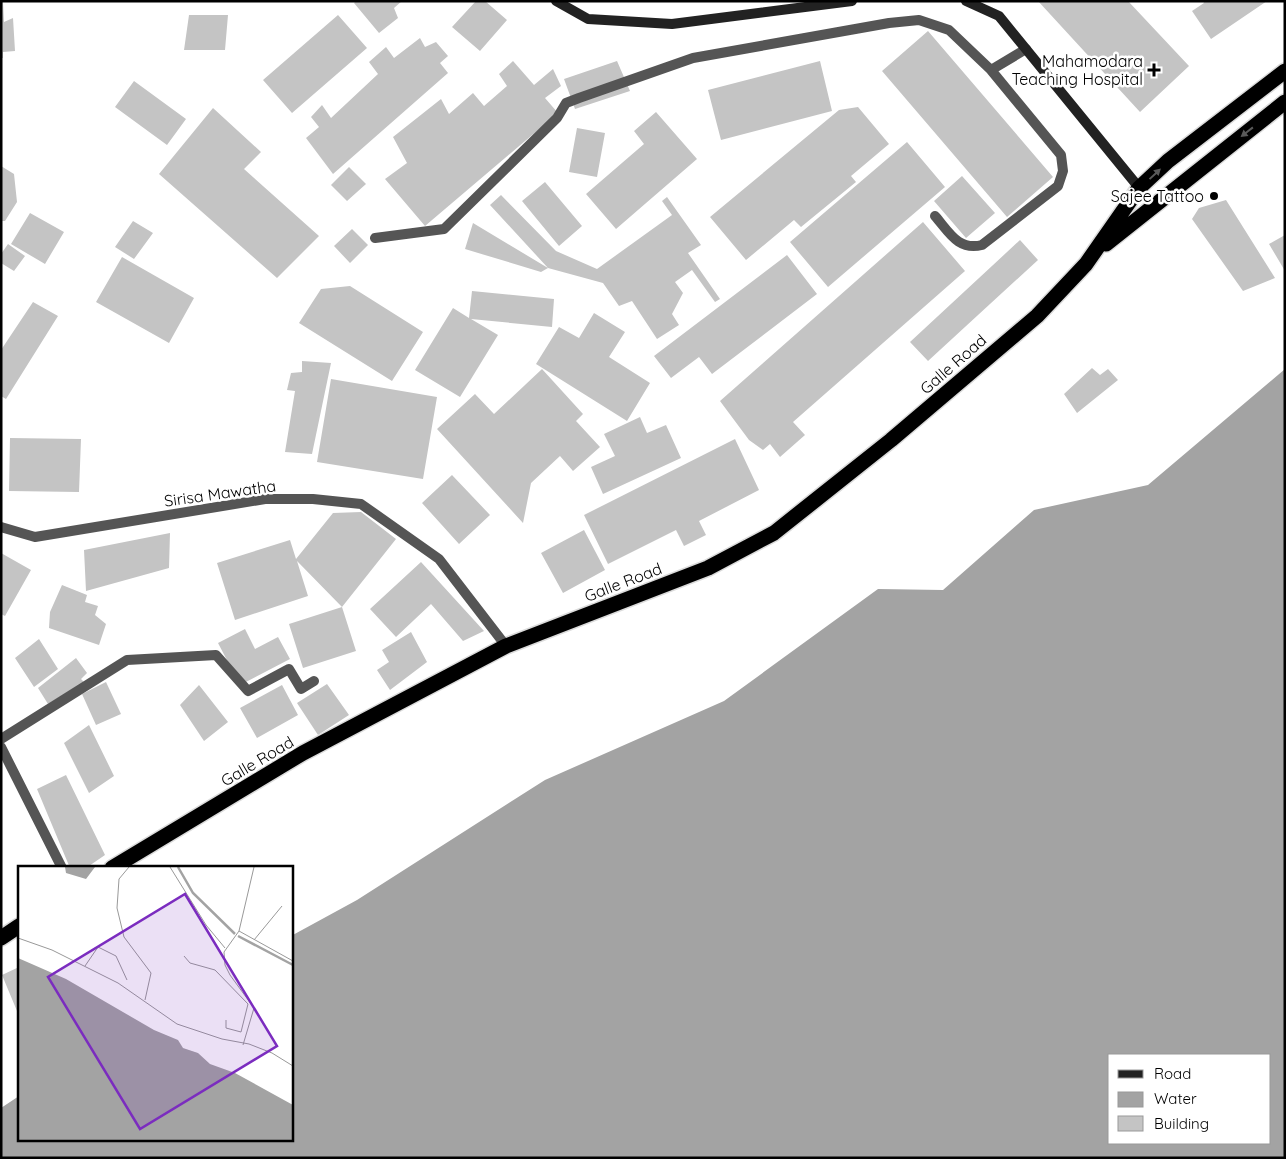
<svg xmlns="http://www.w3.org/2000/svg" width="1286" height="1159" font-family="Quicksand,sans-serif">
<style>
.water{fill:#a3a3a3;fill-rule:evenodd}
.building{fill:#c4c4c4}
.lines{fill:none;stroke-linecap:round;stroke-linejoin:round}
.highway-casing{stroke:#dbdbdb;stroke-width:18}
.street{stroke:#555;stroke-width:10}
.secondary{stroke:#222;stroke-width:10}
.highway{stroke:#000;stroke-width:15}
.oneway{fill:#595959}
.poi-dot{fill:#000;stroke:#fff;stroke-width:2}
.labels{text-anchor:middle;stroke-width:5;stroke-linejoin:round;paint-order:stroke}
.poi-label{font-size:16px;fill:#000;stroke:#fff;text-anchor:end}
.street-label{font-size:16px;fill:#000;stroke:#fff}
.inset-river{fill:none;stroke:#a3a3a3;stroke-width:2.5}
.inset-road{fill:none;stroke:#999;stroke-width:1}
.view{fill:#7b2cbf;fill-opacity:0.15;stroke:#7b2cbf;stroke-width:2.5}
.inset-edge{fill:none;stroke:#000;stroke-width:2.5}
</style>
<rect width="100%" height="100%" fill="#fff"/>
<path class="water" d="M1285,369V1158H1V1108L19,1096V1140H291V936L357,900L545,780L724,701L878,589L943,590L1034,510L1148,485ZM1110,1055H1270V1143H1110Z"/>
<path class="building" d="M356,1H402L394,8L398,18L379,33L354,3Z
M476,1H485L507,20L480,51L452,27Z
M1038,1H1128L1189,66L1140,112Z
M1203,1H1267L1211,39L1192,11L1204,3Z
M1,2H3L4,22L13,18L15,51L3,52V58H1Z
M189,15H228L225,50H184Z
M338,15L367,48L292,113L263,80Z
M928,31L1053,177L1007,217L882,71Z
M420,38L425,47L436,42L448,56L440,63L448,73L333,174L306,138L319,127L311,117L322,105L331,118L378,74L369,62L386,47L394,58Z
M513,61L534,85L553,69L561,86L545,98L558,113L425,226L385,179L407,163L393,137L441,99L449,114L473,93L484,106L507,86L499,74Z
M617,61L630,91L575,109L564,79Z
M820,61L832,111L721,140L708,90Z
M134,81L186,119L167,145L115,107Z
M858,107L889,144L851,176L856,182L801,227L794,220L746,260L710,217L839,110Z
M213,108L261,152L244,169L319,236L277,278L159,174Z
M656,112L697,159L616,229L586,194L644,144L634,131Z
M577,128L605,133L597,177L569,172Z
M907,142L945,187L828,287L790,242Z
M1,166L14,174L17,202L5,221H1Z
M349,167L366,184L347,201L331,185Z
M962,176L995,213L966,238L934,201Z
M545,182L582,226L559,246L522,201Z
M501,195L556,251L597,269L672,215L662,201L667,197L701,245L688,253L720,299L715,302L692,270L675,282L683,293L672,314L679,325L657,339L632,301L619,306L603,283L548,268L490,205Z
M1226,200L1275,278L1243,291L1192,219L1199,208Z
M30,213L64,232L45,264L11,244Z
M133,221L153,233L134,259L115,247Z
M923,222L965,271L793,422L805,435L780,457L770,444L763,450L749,440L720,401Z
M473,223L548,268L541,272L465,249Z
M352,229L368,245L350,263L334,246Z
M1285,235V271L1269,244Z
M1020,240L1038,260L928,361L910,342Z
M8,244L25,256L14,271L1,263V254Z
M787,255L817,294L712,374L699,357L671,378L654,356Z
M122,257L194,298L169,343L96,302Z
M350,286L423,332L392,381L299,323L321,289Z
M472,291L554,299L552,327L471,319L498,335L460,397L415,370L453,308L469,318Z
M33,302L58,316L6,399L1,396V350Z
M594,313L625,332L609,357L650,383L627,421L536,364L559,327L579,338Z
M302,361L331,363L312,454L285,452L295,391L287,390L291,373L302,372Z
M1092,368L1100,375L1108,369L1118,380L1077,413L1064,394Z
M542,369L583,414L576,421L600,447L573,471L560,456L531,483L523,523L437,429L475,394L494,414Z
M331,379L437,397L423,479L317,462Z
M640,417L647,433L666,425L681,458L603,494L591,467L615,456L604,434Z
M10,438L81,439L79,492L9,491Z
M735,439L759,490L699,521L706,535L684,546L676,530L608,564L584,515Z
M452,475L490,515L459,544L422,503Z
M361,512L396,539L342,607L297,561L308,596L235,620L217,563L290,540L296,559L333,513Z
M584,530L605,570L563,593L541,553Z
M170,533L169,568L86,591L84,550Z
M1,553L31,570L5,616L1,614Z
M421,562L484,631L463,641L431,604L396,637L370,609Z
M62,585L87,595L85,602L98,606L95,615L106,624L99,645L49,628L50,612Z
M342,607L356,651L303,668L289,624Z
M245,629L255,649L278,637L290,659L240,685L218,643Z
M411,632L427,662L390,690L377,670L389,662L382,650Z
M39,639L58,669L34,687L15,658Z
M76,658L87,673L81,679L84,682L48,704L38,688Z
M106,682L121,714L96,725L82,694Z
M327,684L349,715L318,735L297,703Z
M199,685L228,722L204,741L180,705Z
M282,685L298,715L257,738L240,708Z
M89,725L114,776L89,793L64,743Z
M66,775L105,855L86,868H70L37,789Z
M19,967V1010L17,1011L2,975Z"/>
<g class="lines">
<defs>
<path id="highway" d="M1106,244L1285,102
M112,868L303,753L506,646L708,568L774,533L891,440L1037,316L1086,264L1139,188L1168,161L1285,71
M1,938L19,926"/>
</defs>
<use href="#highway" class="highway-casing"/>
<path class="street" d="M991,70L1026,49
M375,238L444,229L557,118L566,103L579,98L693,58L889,23L919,20L949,30L991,70L1061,155L1063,171L1058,186L982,245C958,251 949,232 935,216
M1,527L35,537L265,499H313L361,504L439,559L506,646
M1,739L127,660L216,655L248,691L289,669L301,689L314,681
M1,747L62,868"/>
<path class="secondary" d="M556,1L588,19L672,24L852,1
M966,1L999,16L1154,206"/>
<use href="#highway" class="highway"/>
</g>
<defs><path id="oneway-solid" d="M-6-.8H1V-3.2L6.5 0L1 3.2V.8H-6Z" transform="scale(1.25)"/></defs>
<g class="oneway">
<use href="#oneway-solid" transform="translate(1247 132) rotate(142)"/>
<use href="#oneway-solid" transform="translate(1155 174) rotate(-43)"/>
</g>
<g class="poi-dot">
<path d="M1151.5 62.5h5v5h5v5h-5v5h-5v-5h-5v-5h5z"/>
<circle cx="1214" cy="196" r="5"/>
</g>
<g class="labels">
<g class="poi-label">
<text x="1143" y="67">Mahamodara<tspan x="1143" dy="18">Teaching Hospital</tspan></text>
<text x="1204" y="202">Sajee Tattoo</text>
</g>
<g class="street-label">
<text transform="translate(953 364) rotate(-41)" y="6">Galle Road</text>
<text transform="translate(220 493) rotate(-8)" y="6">Sirisa Mawatha</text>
<text transform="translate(623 582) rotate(-21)" y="6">Galle Road</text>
<text transform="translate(257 761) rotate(-31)" y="6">Galle Road</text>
</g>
</g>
<g transform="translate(18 866)">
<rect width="275" height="275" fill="#fff"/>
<path d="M47,1H77L68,13L48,7ZM0,92L48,113L136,164L160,174L165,182L180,187L192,198L217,207L275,239V274H0Z" fill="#a3a3a3"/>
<path class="inset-river" d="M160,1L175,27L217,68M220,70L275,99"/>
<path class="inset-road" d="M111,1L101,13L99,42L106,71L133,107L127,134M152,1L188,59L207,82M221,65L275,95M0,72L34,84L100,117L159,158L204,173L231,178L254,187L275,200M236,74L264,40M166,90L172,97L197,104L230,138L223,166L208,162V154M67,100L80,81L98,90L109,114M225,179L236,142L212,109L207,99L206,86L221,65L236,1"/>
<path class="view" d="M167,28L259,180L122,263L30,111Z"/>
<rect width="275" height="275" class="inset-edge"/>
</g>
<rect width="1286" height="1159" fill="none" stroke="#000000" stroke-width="5"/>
<rect x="1108" y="1054" width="162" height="90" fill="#ffffff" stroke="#999999"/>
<rect x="1118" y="1070" width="25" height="8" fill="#222222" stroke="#999999"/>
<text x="1154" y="1079" font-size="15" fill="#000000">Road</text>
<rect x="1118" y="1092" width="25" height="15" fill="#a3a3a3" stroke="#999999"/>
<text x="1154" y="1104" font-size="15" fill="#000000">Water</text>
<rect x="1118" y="1116" width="25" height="15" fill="#c4c4c4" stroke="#999999"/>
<text x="1154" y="1129" font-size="15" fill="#000000">Building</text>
</svg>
